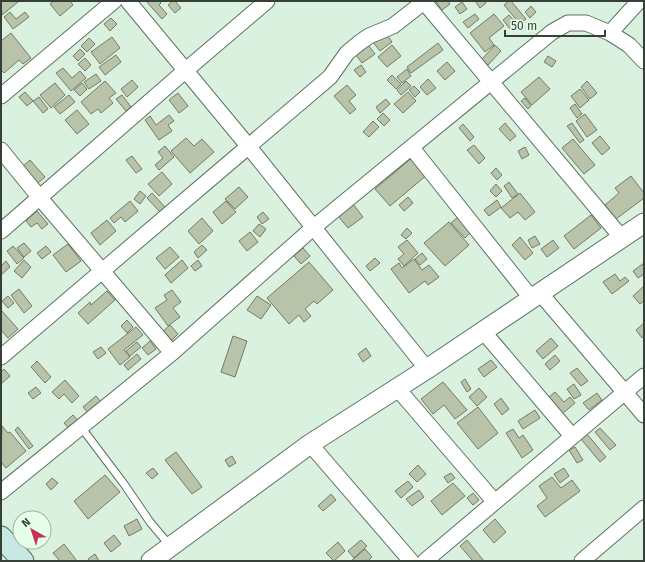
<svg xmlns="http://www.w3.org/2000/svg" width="645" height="562" font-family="'Fira Sans',sans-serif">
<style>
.building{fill:#b9c3a9;stroke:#737c64}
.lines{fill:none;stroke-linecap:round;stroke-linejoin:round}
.service-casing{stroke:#5d7362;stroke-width:9}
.minor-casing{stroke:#5d7362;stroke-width:17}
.tertiary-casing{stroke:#5d7362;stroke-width:21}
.secondary-casing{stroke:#5d7362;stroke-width:23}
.service{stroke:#fff;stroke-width:7}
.minor{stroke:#fff;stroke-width:15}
.tertiary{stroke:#fff;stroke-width:19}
.secondary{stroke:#c8e9e3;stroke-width:21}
</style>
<rect width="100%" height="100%" fill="#d9f1de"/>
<path class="building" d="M1,1H18V2L2,15Z
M54,1H70L73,5L60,16L50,4Z
M146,1H159L161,3L159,5L167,14L162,19Z
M173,1H175L181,8L175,13L168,5Z
M438,1H448L450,4L442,10L436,2Z
M475,1H484L486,3L480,8Z
M509,1H511L526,19L520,24L504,5Z
M462,2L467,9L460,14L455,7Z
M531,6L536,12L530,18L525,12Z
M10,12L16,19L25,12L29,17L13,29L4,17Z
M475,14L479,19L468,28L463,22Z
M494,14L504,26L489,38L494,45L485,52L470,33Z
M509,15L517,24L510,29L503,20Z
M111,18L117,24L110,31L104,24Z
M382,28L392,42L380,51L369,37Z
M11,33L31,58L23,64L19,60L4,73L1,70V41Z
M112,37L120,48L100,64L91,52Z
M89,38L95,44L87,52L81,46Z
M365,41L375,54L362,63L353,51Z
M438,43L443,50L411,73L407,67Z
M392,45L401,56L387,67L378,57Z
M495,45L501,51L488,65L482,59Z
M80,49L85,54L78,61L73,56Z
M116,55L121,62L105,75L99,67Z
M548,56L556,61L552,67L544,62Z
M85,58L91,65L85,71L78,64Z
M447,62L455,71L445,80L437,71Z
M361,65L366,72L360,77L354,70Z
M63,68L72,78L80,71L86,78L71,91L56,73Z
M407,69L411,76L402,83L397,77Z
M96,74L101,81L89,89L84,82Z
M392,75L401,84L396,89L387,80Z
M539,77L550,89L532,105L521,92Z
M428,79L436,88L427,95L420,87Z
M132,80L138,87L127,97L121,89Z
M105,81L116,93L109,98L113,103L101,113L98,109L91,114L81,102Z
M406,81L411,86L401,95L397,90Z
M587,81L597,93L590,99L581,87Z
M55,83L65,95L51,108L40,95Z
M82,83L87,89L80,96L74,90Z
M347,85L356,95L349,101L356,109L350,114L334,96Z
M414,86L420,92L415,97L409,90Z
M580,89L589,100L580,108L571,96Z
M25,92L33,101L27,106L19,97Z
M408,92L416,101L403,113L394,104Z
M178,93L188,106L179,113L169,100Z
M69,95L75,102L60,114L54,107Z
M122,95L131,107L126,111L116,99Z
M39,97L48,109L43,113L33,101Z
M525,98L531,106L528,109L521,101Z
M386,99L390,104L380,113L376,107Z
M575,104L582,114L577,118L570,108Z
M77,110L89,124L77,134L65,120Z
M383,113L390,120L384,126L377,119Z
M585,114L597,130L587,137L576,121Z
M169,115L174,121L168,125L172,131L159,140L145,120L150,116L156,125Z
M373,121L379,127L369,137L363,132Z
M505,123L516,136L510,141L499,129Z
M572,123L584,140L580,143L567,126Z
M463,124L474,137L470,141L459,128Z
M600,136L610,148L602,155L592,143Z
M186,138L194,146L202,139L214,152L190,173L171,151Z
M573,139L595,165L584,174L562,148Z
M474,145L485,158L479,164L467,150Z
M165,146L174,157L159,170L155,165L163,158L158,152Z
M525,147L529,155L522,159L518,151Z
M132,156L142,169L136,173L126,160Z
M413,157L428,174L390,206L375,189Z
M30,160L45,177L37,184L22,167Z
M496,168L502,175L497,180L491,173Z
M162,172L172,184L159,196L148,184Z
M631,176L644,193V198L616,219L605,205L619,193L615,188Z
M509,182L518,194L512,198L504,186Z
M496,184L502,191L496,197L490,191Z
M239,187L248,197L235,209L225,199Z
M140,191L146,196L140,204L134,199Z
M152,193L166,208L160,212L147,198Z
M520,193L535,212L525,220L518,212L510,218L501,208Z
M408,197L413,203L404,211L399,205Z
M497,200L501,207L489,216L484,210Z
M130,201L138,211L125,222L121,217L114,223L110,218Z
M226,201L236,212L222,224L213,212Z
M353,204L363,217L348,228L338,216Z
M37,211L48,224L42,229L37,223L31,227L26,221Z
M263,212L269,219L262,224L257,217Z
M591,215L601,228L574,249L564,236Z
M459,216L472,231L465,238L451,223Z
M202,218L213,231L199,244L188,231Z
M107,220L116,231L100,245L91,233Z
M449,222L469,245L445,266L424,243Z
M259,224L266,229L260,237L253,231Z
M407,228L412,233L406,239L401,235Z
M250,232L258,242L247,251L239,241Z
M535,236L540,244L532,248L528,240Z
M520,237L533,253L525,260L512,245Z
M407,240L418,253L404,266L398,259L404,254L398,247Z
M553,240L559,248L547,257L541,249Z
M24,243L31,251L24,257L17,248Z
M68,244L81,261L66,272L53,255Z
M202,245L207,250L198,258L194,252Z
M13,246L24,258L17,264L7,251Z
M46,246L51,252L42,259L37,253Z
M170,247L179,257L165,269L156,258Z
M303,248L310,256L301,264L294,256Z
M422,253L427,259L420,265L415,259Z
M375,258L380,263L370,271L366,266Z
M414,259L422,270L429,265L439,277L428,285L425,281L409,293L391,269L399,263L402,268Z
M24,260L31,267L22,278L14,271Z
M182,260L188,268L171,283L165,275Z
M198,260L202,266L195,271L191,266Z
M6,261L10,267L1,275V266Z
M309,262L333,290L317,304L314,301L305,309L311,316L304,322L299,315L289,324L267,298Z
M644,263V274L638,278L633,271Z
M615,274L620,281L625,277L629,281L612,294L603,282Z
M644,286V301L640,304L633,296Z
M19,289L32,306L24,313L11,295Z
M172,290L181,302L173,308L180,317L168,326L155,308L167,300L164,295Z
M107,291L115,300L88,324L78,313L90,302L91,305Z
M8,296L14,303L8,308L2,301Z
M257,296L271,305L261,319L247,310Z
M1,310L18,329L8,338L1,330Z
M127,320L133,327L127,333L121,326Z
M644,323V336L642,338L636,330Z
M170,325L178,334L169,343L160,334Z
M136,327L143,335L124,350L130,357L120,365L108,349Z
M233,336L247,341L235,377L221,372Z
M551,338L558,346L543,359L536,351Z
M150,341L156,349L148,355L142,348Z
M137,342L141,347L130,356L126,351Z
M101,347L106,353L98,359L93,352Z
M366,348L371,356L363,362L358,354Z
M137,354L141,359L128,370L124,365Z
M555,355L560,361L550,370L545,364Z
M491,360L497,367L484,377L478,369Z
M37,361L51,377L45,383L31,367Z
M577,368L588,381L581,386L570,373Z
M4,369L10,376L1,384V372Z
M465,379L471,389L467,392L461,382Z
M65,380L79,396L72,403L64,394L59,399L52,392Z
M443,382L467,410L455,419L444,405L433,414L421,399Z
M574,384L581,395L574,399L567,389Z
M36,387L41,393L33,399L28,393Z
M479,388L487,397L477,406L469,397Z
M555,392L564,402L570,397L575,403L562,414L548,398Z
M597,393L602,400L589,410L583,403Z
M96,396L102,403L89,414L83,407Z
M501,398L509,409L502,415L494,404Z
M478,407L498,433L478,449L457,423Z
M535,410L540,418L523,429L518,421Z
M73,415L80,423L71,431L64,423Z
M2,426L8,433L10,432L26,451L6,468L1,462Z
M18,427L33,446L29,449L15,430Z
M600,428L616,445L610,450L595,432Z
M513,429L519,438L523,435L533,450L522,458L506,433Z
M587,434L606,457L600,462L581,439Z
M575,447L583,460L577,463L569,450Z
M176,452L202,487L192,494L165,460Z
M232,456L236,463L229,467L225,460Z
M418,465L426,474L417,482L409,474Z
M153,468L158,474L152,479L146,473Z
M564,468L569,476L560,483L554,474Z
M451,473L455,478L448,483L444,477Z
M105,475L120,492L88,519L74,501Z
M552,477L561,488L572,480L580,491L545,517L537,506L547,498L539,486Z
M52,478L58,483L51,490L46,484Z
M408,481L413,487L401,498L395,491Z
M453,483L465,496L442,515L431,501Z
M419,490L424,497L412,506L406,499Z
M473,493L479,500L473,505L467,498Z
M331,494L336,500L323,511L318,506Z
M137,519L142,529L129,536L124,526Z
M495,519L506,532L494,543L483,530Z
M114,535L121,544L111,552L104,543Z
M361,540L367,546L354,558L348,551Z
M467,540L484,561H473L460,546Z
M338,542L345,551L334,561L326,553Z
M64,544L77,561H60L53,553Z
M365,549L372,557L368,561H351Z
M95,554L99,561H90L88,559Z"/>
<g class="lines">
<defs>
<path id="service" d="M81,427L124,484L150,522L171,547"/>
<path id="minor" d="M128,1L249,147L427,369
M424,2L622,238
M610,33L639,1
M1,96L114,1
M412,148L532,299
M1,150L40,198L172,353
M1,231L186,70L267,1
M540,293L644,415
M482,330L572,436
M1,357L330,77L347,53L359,43L369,36L393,26L425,1
M397,388L494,501
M310,444L411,561
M1,492L172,353L314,227L552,32L568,23H586L610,33L629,45L644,61
M425,561L644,376
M582,561L644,508"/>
<path id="tertiary" d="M151,561L310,444L427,369L644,223"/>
<path id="secondary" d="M1,537L23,561"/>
</defs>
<use href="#service" class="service-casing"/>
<use href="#minor" class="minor-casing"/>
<use href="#tertiary" class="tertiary-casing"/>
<use href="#secondary" class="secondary-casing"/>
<use href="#service" class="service"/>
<use href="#minor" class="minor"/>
<use href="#tertiary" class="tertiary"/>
<use href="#secondary" class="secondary"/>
</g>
<rect width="645" height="562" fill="none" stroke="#363f38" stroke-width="4"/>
<g transform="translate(32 530) rotate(321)"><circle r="19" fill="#e6ffeb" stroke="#a0b2a3"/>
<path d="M0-3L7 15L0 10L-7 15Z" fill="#c13158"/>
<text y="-6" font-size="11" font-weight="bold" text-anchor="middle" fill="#363f38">N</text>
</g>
<path d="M505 30v6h100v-6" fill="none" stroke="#363f38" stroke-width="2"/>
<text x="511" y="30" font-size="12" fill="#363f38" stroke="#e6ffeb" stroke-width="3" paint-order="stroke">50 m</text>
</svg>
